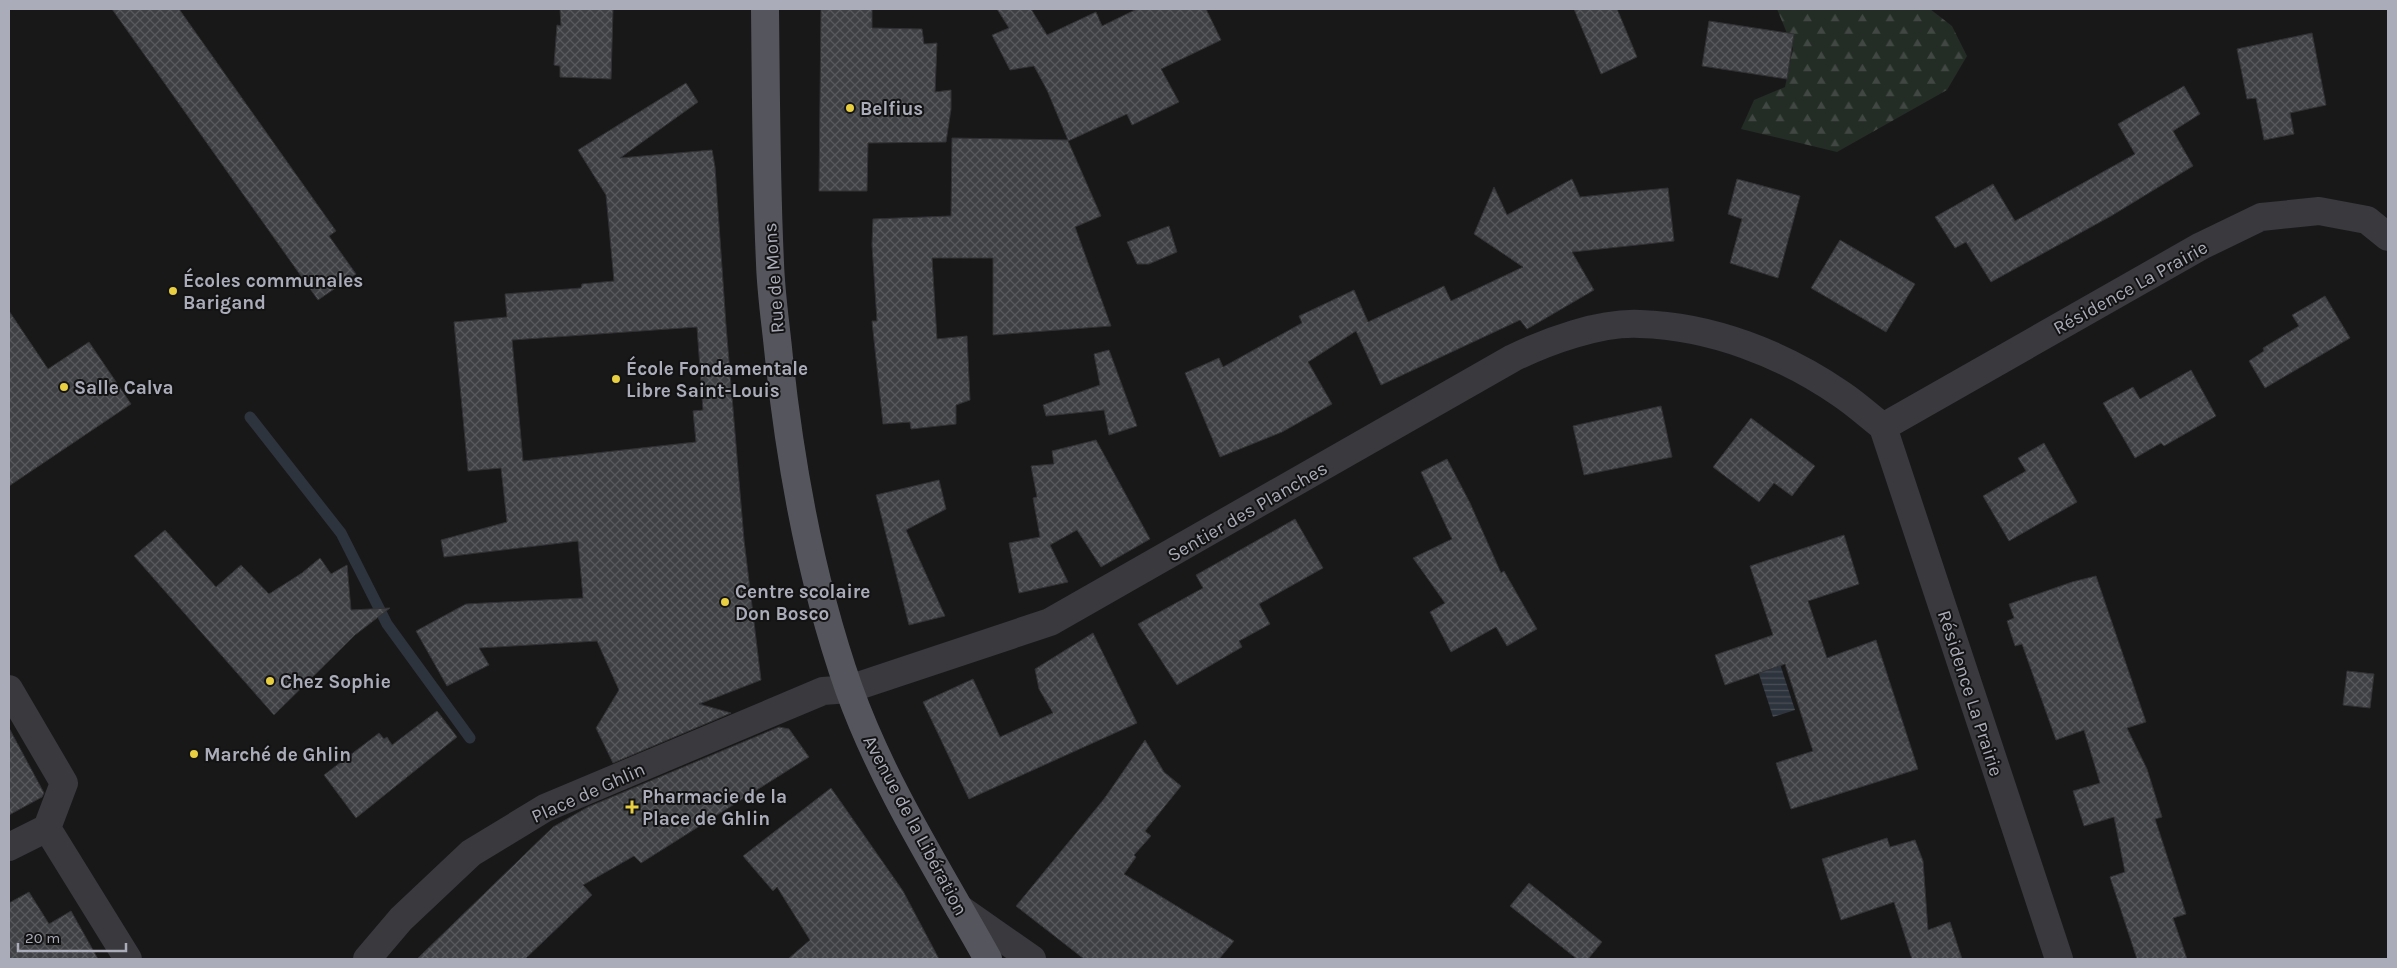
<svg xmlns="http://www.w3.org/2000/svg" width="2397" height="968" font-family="Karla,sans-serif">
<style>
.forest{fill:url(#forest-firs)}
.water{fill:url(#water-rules)}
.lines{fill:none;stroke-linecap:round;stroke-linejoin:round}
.stream{stroke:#2e343d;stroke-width:11}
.building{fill:url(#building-cross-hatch);stroke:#323235;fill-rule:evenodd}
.minor{stroke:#39393e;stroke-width:28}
.major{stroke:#55555d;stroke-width:28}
.poi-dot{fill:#e8ce41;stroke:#131314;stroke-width:2}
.labels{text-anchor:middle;stroke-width:4;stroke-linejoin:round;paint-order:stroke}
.poi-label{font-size:19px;font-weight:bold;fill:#aaacb9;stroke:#131314;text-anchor:start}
.street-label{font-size:19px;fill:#aaacb9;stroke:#131314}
</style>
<defs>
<pattern id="forest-firs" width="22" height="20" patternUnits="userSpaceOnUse" patternTransform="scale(1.25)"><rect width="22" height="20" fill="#242c26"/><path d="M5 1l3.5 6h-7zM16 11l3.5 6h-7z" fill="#414843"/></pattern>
<pattern id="water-rules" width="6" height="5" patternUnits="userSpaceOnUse" patternTransform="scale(1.25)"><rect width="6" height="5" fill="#2e343d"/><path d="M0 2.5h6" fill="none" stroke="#4a4f57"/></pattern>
<pattern id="building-cross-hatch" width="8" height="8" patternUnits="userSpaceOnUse" patternTransform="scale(1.25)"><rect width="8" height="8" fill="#3f4043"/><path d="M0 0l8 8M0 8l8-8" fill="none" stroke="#58595c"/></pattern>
</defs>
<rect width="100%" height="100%" fill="#181819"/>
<path class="forest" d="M1777,9H1930L1952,26L1967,56L1947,90L1837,152L1741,129L1754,100L1785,87L1793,48Z"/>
<path class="water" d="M1780,664L1795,710L1773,717L1758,671Z"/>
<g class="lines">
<path class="stream" d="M250,417L341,533L387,624L470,738"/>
</g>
<path class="building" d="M112,9H179L336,231L329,236L356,274L318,300Z
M560,9H613L611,79L560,77V66L554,65L557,25L561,26Z
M821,9H872V28L922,29L924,44L937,43L935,92L951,90V109L946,142L868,143L867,191H819Z
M997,9H1031L1047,35L1096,12L1102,26L1137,9H1206L1221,40L1161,69L1179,102L1132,125L1127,114L1068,141L1101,216L1075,227L1111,326L993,335V258H932L937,339L967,336L970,400L956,405V424L911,429L910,422L883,424L872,321H877L872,245L873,219L951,216L952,138L1068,140L1047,90L1034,66L1010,70L992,35L1009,28Z
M1574,9H1617L1637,57L1601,74Z
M1709,21L1794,34L1787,79L1702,66Z
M2312,33L2326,105L2290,113L2294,134L2264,140L2256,98L2247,99L2237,49Z
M686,83L698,102L620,158L712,150L715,167L726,325L744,540L761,680L699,704L731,713L613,763L596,728L619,690L597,641L479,648L489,665L447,686L416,631L466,604L583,598L578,541L444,557L441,540L507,522L501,468L468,471L454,322L507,317L505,294L581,288L582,284L614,281L606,195L578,150ZM697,327L703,410L693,411L696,442L523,461L512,340Z
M2184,86L2200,114L2173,131L2193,166L2111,216L1991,282L1966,242L1955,248L1935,217L1993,184L2015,221L2135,154L2118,124Z
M1572,179L1580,197L1668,188L1674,241L1572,252L1594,290L1527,329L1520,320L1381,385L1356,331L1308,362L1332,404L1282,432L1220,457L1185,373L1219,358L1223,367L1302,323L1299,316L1354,290L1368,322L1444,286L1451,301L1523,267L1474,234L1494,187L1507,215Z
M1737,179L1800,196L1778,278L1730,263L1742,219L1728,214Z
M1169,226L1177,252L1149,264H1137L1127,242Z
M1840,240L1915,284L1886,332L1811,288Z
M2325,296L2350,338L2265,388L2249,361L2264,351L2263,348L2299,326L2292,315Z
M9,311L48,369L89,342L131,404L9,486Z
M1109,350L1137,426L1109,435L1104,410L1046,416L1043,405L1100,385L1094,354Z
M2191,370L2216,416L2164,446L2161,443L2135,458L2103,403L2133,387L2140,399Z
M1661,406L1672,457L1584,475L1573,426Z
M1751,418L1815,466L1792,496L1774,483L1759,502L1713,467Z
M1096,440L1150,539L1101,567L1077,530L1050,545L1068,582L1019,593L1009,543L1040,537L1033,498L1037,497L1031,466L1054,464L1052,451Z
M2044,443L2077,502L2009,541L1983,496L2026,471L2018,458Z
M1447,459L1470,503L1501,573L1504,571L1537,629L1507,646L1496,627L1451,652L1430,612L1445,603L1413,558L1452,539L1421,472Z
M939,480L946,509L906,530L945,616L909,625L876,495Z
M1295,519L1323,568L1259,604L1270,624L1239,641L1242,647L1177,685L1138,624L1203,588L1196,575Z
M165,530L216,587L241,565L269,594L302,573L320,558L331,574L347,565L351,610L390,608L355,635L274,715L134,556Z
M1844,535L1859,584L1808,601L1827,658L1876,640L1918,769L1791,809L1776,763L1813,751L1785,664L1725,685L1715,655L1773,635L1750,566Z
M2096,576L2146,722L2127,728L2147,769L2162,817L2155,819L2186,914L2173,918L2187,959H2137L2110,877L2125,872L2114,817L2084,826L2073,791L2100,783L2084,730L2056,740L2022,644L2015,646L2007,621L2014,618L2009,604L2072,582Z
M1093,633L1137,723L969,799L923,702L973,679L1000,737L1053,713L1039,689L1035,669Z
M2347,671L2374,674L2370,708L2343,705Z
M437,711L457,737L356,818L324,775L379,733L384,739L387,737L392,745Z
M779,727L789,729L809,757L641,863L634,856L583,885L592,895L525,959H417L553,827L588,807Z
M9,728L44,793L42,797L9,815Z
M1145,740L1164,772L1181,786L1145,831L1151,836L1134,855L1136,857L1124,874L1234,941L1219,959H1084L1016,906L1104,799Z
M831,788L903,891L939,959H788L810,940L777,887L773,891L743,856Z
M1887,838L1890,847L1915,840L1923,861L1928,930L1950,922L1962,959H1912L1894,902L1841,920L1822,859Z
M1529,883L1602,942L1588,959H1577L1510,906Z
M29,892L49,924L71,911L98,959H9V903Z"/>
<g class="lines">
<path class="minor" d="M1883,427L2201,246L2261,217L2319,211L2367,220L2388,237
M9,689L64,783L47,828
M47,828L128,959
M9,847L47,828
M959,908L1032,959
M367,959L401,919L471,853L545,808L823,691L849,689L1050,622L1513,358C1548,341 1600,322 1640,324C1711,326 1783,354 1841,394C1856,404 1869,416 1883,427L2059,959"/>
<path class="major" d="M765,9C766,94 766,179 770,263C771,295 776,326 779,358C791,470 811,581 849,689C883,784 939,871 988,959"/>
</g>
<g class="poi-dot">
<circle cx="850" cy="108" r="5"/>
<circle cx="173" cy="291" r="5"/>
<circle cx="616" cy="379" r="5"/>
<circle cx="64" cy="387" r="5"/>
<circle cx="725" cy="602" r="5"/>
<circle cx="270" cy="681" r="5"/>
<circle cx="194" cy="754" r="5"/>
<path d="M629.5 799.5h5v5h5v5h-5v5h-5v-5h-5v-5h5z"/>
</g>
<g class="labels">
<g class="poi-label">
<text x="860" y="115">Belfius</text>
<text x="183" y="287">Écoles communales<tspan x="183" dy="22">Barigand</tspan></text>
<text x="626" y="375">École Fondamentale<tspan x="626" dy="22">Libre Saint-Louis</tspan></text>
<text x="74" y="394">Salle Calva</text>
<text x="735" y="598">Centre scolaire<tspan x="735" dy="22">Don Bosco</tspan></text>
<text x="280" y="688">Chez Sophie</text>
<text x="204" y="761">Marché de Ghlin</text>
<text x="642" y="803">Pharmacie de la<tspan x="642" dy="22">Place de Ghlin</tspan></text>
</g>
<g class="street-label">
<text transform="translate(773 278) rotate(-94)" y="7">Rue de Mons</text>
<text transform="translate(2130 287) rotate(-29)" y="7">Résidence La Prairie</text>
<text transform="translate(1247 511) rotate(-30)" y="7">Sentier des Planches</text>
<text transform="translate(1971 693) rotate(72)" y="7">Résidence La Prairie</text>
<text transform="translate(588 792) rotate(-24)" y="7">Place de Ghlin</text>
<text transform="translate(916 825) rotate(62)" y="7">Avenue de la Libération</text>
</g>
</g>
<rect width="2397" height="968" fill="none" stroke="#aaacb9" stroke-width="20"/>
<path d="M18 943v8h108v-8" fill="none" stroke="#aaacb9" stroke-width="2.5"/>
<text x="25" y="943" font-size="15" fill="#aaacb9" stroke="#131314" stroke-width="4" paint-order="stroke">20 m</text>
</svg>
